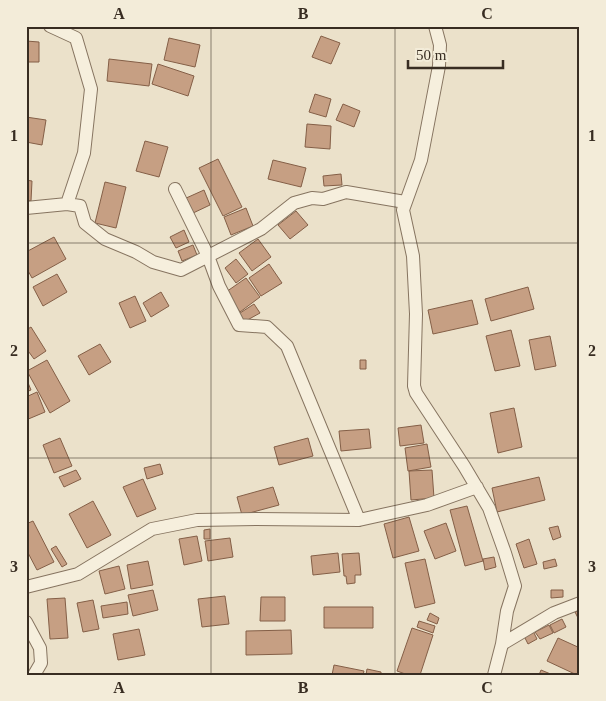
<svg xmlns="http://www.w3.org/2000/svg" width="606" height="701" font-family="Georgia,serif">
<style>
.building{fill:#c69f83;stroke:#845f47}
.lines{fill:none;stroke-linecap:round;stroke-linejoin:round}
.minor-casing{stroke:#867460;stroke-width:14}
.minor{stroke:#f6efdd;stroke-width:12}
.grid{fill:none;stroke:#382d22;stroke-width:1;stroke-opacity:0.55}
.neatline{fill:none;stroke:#382d22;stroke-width:2}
.grid-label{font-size:16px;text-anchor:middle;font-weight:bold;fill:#382d22}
</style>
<rect width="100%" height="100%" fill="#ebe1ca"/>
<path class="building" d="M321,36L340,43L331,64L312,57Z
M169,38L200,45L195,67L164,60Z
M26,41L39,42V62H26Z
M109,59L152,64L149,86L107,81Z
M158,64L194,76L188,96L152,84Z
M315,94L331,99L326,117L309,112Z
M343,104L360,111L354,127L336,120Z
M26,117L46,120L42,145L26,142Z
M307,124L331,126L330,149L305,147Z
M145,141L168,147L159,177L136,171Z
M218,159L242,207L223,216L199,168Z
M273,160L306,168L301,187L268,179Z
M341,174L342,185L324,186L323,176Z
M26,180L32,181L31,201L26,200Z
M105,182L126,187L116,228L95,223Z
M204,190L210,205L191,214L184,199Z
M246,208L253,226L231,235L224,217Z
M296,211L308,225L290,239L278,225Z
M184,230L189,242L176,248L170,237Z
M54,237L66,259L32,278L26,267V252Z
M258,239L271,257L252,271L239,253Z
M193,245L197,255L182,261L178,251Z
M236,259L248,274L236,283L225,268Z
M269,264L282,283L261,296L249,278Z
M57,274L67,292L43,306L33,287Z
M246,278L260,297L240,312L226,292Z
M528,287L534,309L491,321L485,299Z
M161,292L169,306L151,317L143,303Z
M135,296L146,321L130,328L119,303Z
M472,300L478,324L433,334L428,310Z
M254,304L260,313L242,323L237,315Z
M31,327L46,351L34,359L26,348V330Z
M511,330L520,366L495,371L486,336Z
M550,336L556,366L535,370L529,340Z
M100,344L111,362L89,375L78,356Z
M47,360L70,401L50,413L27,371Z
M360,360H366V369H360Z
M26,378L31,390L26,392Z
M37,392L45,412L26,420V397Z
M514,408L522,447L498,453L490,413Z
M421,425L424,443L400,446L398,428Z
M369,429L371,448L341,451L339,431Z
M60,438L72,466L54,473L43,445Z
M308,438L313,456L279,465L274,447Z
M427,444L431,467L408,471L405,448Z
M160,464L163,474L147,479L144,468Z
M76,470L81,479L64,487L59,477Z
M432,470L434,498L411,500L409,471Z
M539,477L545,500L497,512L492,488Z
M143,479L156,509L137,517L123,487Z
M273,487L279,505L242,515L237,497Z
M93,501L111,535L87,548L69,514Z
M467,506L483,561L465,566L450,510Z
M409,517L419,551L393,558L384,524Z
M33,521L54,562L37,570L26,549V524Z
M446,523L456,551L435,559L424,531Z
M558,526L561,537L553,540L549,528Z
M210,529V539H204V530Z
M197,536L202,561L184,565L179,539Z
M230,538L233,557L208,561L205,541Z
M529,539L537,564L524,568L516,544Z
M56,546L67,564L62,567L51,549Z
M338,553L340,572L313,575L311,556Z
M359,553L361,575H355V583L347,584L346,576H344L342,554Z
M494,557L496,567L485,570L483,559Z
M425,559L435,603L415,608L405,563Z
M555,559L557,566L544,569L543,562Z
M148,561L153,585L131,589L127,565Z
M119,566L125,589L105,594L99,571Z
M153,590L158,610L133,616L128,595Z
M551,590H563V597L551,598Z
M225,596L229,624L202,627L198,599Z
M261,597H285V621H260Z
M65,598L68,638L50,639L47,599Z
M93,600L99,629L83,632L77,603Z
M127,602L128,614L103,618L101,606Z
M324,607H373V628H324Z
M580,610V619L579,620L575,612Z
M430,613L439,618L437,624L427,620Z
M562,619L566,627L554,633L550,625Z
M419,621L435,626L433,633L417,627Z
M549,625L553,633L540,639L535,632Z
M412,628L433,635L420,675H408L397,671Z
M139,629L145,655L118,660L113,634Z
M291,630L292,654L246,655V631Z
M533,631L537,639L528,644L524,636Z
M558,638L580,648V675H577L547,661Z
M334,665L364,671L363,675H332Z
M367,669L381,672V675H366Z
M541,670L553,675H539Z"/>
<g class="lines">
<defs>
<path id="minor" d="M50,26L76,38L91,89L84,153L67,204
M435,26L440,45L439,66L421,160L403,210L413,256L416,314L414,386L416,393L464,466L489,508L505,553L512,576L515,586L507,611L502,644L494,675
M175,189L208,256L219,286L239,325L267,327L287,346L359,520
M26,208L67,204L80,206L85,223L105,239L136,252L153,262L181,270L261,229L294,203L312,198L323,199L346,192L405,202
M26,587L78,574L152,529L197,520L256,519L359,520L427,505L477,487
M26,622L40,648L41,663L34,675
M502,644L554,613L580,603"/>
</defs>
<use href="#minor" class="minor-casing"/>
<use href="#minor" class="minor"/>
</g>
<path class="grid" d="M211,26V675M395,26V675M26,243H580M26,458H580"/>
<rect width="606" height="701" fill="none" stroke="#f3ecd9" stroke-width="55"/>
<path d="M408 60v8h95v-8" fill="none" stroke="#382d22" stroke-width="2.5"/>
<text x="416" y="60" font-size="15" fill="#382d22" stroke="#f3ecd9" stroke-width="4" paint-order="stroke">50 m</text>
<rect x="28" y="28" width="550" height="646" class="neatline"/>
<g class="grid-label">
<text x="119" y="19">A</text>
<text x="303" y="19">B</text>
<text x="487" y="19">C</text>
<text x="14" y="141">1</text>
<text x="592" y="141">1</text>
<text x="14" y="356">2</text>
<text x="592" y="356">2</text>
<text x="14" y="572">3</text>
<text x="592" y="572">3</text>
<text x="119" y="693">A</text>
<text x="303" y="693">B</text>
<text x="487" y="693">C</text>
</g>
</svg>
